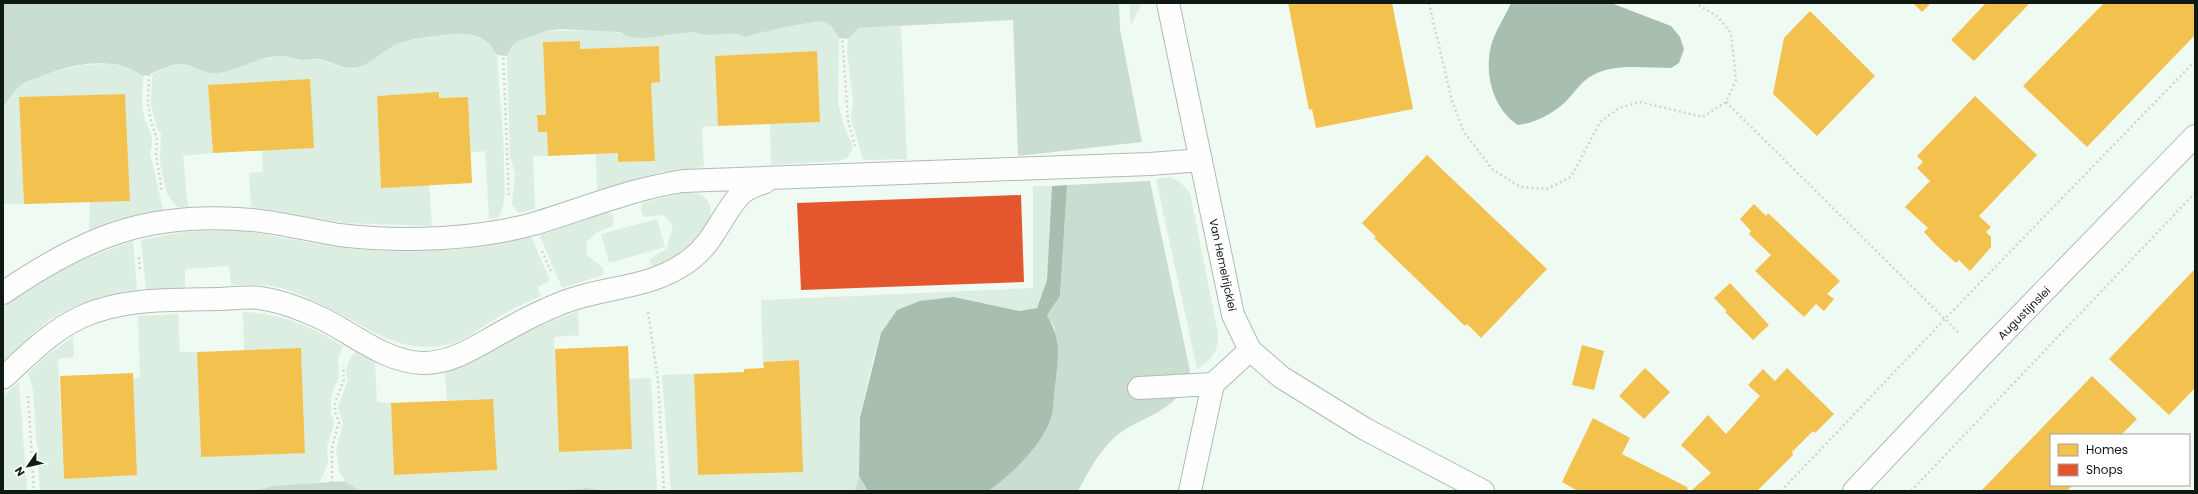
<svg xmlns="http://www.w3.org/2000/svg" width="2198" height="494" font-family="Poppins,sans-serif">
<style>
.green{fill:#dbeee1}
.forest{fill:#c9ded0}
.water{fill:#a8bfb0}
.homes{fill:#f2c14e}
.shops{fill:#e4572e}
.lines{fill:none;stroke-linecap:round;stroke-linejoin:round}
.minor-casing{stroke:#b0bbb4;stroke-width:24}
.path{stroke:#d0d4d2;stroke-width:2.5;stroke-dasharray:2 3;stroke-linecap:butt}
.minor{stroke:#fdfefd;stroke-width:22}
.labels{text-anchor:middle;stroke-width:4;stroke-linejoin:round;paint-order:stroke}
.street-label{font-size:11px;fill:#0e1912;stroke:#fff}
</style>
<rect width="100%" height="100%" fill="#effaf2"/>
<path class="green" d="M1129,3H1142L1131,25Z
M821,21L831,26L839,38L838,103L844,126L852,144V150L847,158L838,161L771,165L770,124L820,122L817,51L716,56L718,126L702,127L704,167L661,172L597,191L596,154L618,153V162L655,161L651,83L660,82L659,46L580,49L579,41L543,42L546,115H537L538,132H547L548,156H533L535,209L518,213L512,204L515,174L510,156L507,56L512,46L519,41L546,31L604,30L645,38L692,32L707,35L736,34L746,37L779,28Z
M901,26L907,159L863,160L851,118L853,99L847,51L848,39L859,28Z
M438,35C465,35 481,30 497,55C499,93 504,131 504,169C504,186 507,201 499,217L489,219L485,151L471,152L468,97L439,98V93L377,96L381,187L429,185L432,226L344,223L251,207L249,173L263,172L262,150L208,85L213,153L183,156L188,207L178,208L167,194L160,163L161,134L156,126L151,105L152,75L167,67L180,64L217,73L253,61L280,56L302,60H324L340,67L353,69L362,66L396,43Z
M111,64L134,69L143,76C143,88 141,100 143,111C145,129 157,133 150,153L163,210L112,221L89,230L90,202L130,201L125,94L19,98L24,204H3V107L21,85L51,72L83,65Z
M1169,177L1179,181L1190,193L1218,334C1219,350 1211,361 1197,369L1156,179Z
M1033,186H1052L1047,281L1037,308L1019,311L954,297L897,310L881,333L873,359L860,418L859,476L855,491H671L662,375L694,374L698,475L802,472L798,360L763,362L761,300L1033,288Z
M683,193C693,193 702,192 708,201C724,227 673,259 654,268L650,263V259L666,249L673,226L663,215L644,217C641,212 640,208 642,203Z
M606,213H611L614,216L613,224L611,227L597,232L587,241V255L603,268V275L562,288L539,234Z
M657,219L665,247L609,263L601,234Z
M233,230C274,235 315,245 356,249C415,255 474,249 531,235L550,281L537,287L541,296C526,303 510,310 495,319C480,328 467,339 450,344C411,354 381,337 348,318C328,307 307,297 285,289C268,283 249,285 231,285L229,266L185,269V289L146,290L141,240L183,232Z
M133,241L137,290C105,294 70,304 44,324C30,335 17,349 3,361V307L45,279L76,262Z
M578,311L579,335L554,337L559,452L632,449L629,379L651,378L657,491C624,491 592,487 559,491H360L345,481L340,473L336,451L343,423L338,407L348,380L346,373L348,362L355,352L375,362L377,402L391,403L394,475L496,470L493,399L447,400L445,371L476,361L527,331Z
M243,312C281,313 311,326 343,346L338,360L339,378L333,389L331,402V413L334,424L327,447L328,463L320,482C298,488 275,484 254,491H40L33,390L28,373L45,357L73,337L74,357L58,359L64,479L137,475L133,379L140,377L138,316L178,314L180,352H197L201,457L305,452L301,348L244,351Z
M19,382L27,491H3V396Z"/>
<path class="forest" d="M3,3H1119L1120,29L1142,142L1018,156L1013,20L859,28L848,39L839,38L831,26L821,21L779,28L746,37L736,34L707,35L692,32L645,38L630,37L619,32L560,29L546,31L519,41L512,46L507,56L497,55C492,47 488,41 478,37C465,30 408,38 395,45C381,51 369,67 353,68C342,69 335,63 324,60C318,58 310,60 303,60C295,59 287,56 279,56C257,57 239,70 218,73C204,75 194,64 180,64C167,64 156,74 143,76C115,54 68,64 37,78C32,80 25,82 21,85C14,91 9,100 3,107Z
M1150,181L1190,371C1187,378 1184,387 1180,393C1165,415 1133,420 1114,438C1098,453 1088,472 1078,491H988L1028,455L1051,415L1055,328L1047,315L1060,296L1067,185Z
M859,476L868,491H855Z
M345,481L360,491H254L274,486Z
M586,488L611,491H559Z"/>
<path class="water" d="M1511,3H1611L1671,26L1680,37L1684,49L1679,63L1671,68C1646,68 1615,63 1593,75C1579,82 1573,96 1562,105C1550,115 1534,123 1518,125C1493,109 1484,74 1491,46C1495,31 1505,17 1511,3Z
M1067,185L1060,296L1047,315C1060,338 1059,352 1056,377C1054,389 1054,402 1052,414C1045,443 1011,475 988,491H868L859,476L860,418L881,333L897,310L920,301L954,297L1019,311L1037,308L1047,280L1052,186Z"/>
<path class="homes" d="M1288,3H1392L1413,109L1316,128L1312,109L1309,110Z
M1913,3H1931L1922,12Z
M1986,3H2030L1974,61L1951,40Z
M2104,3H2195V35L2087,147L2023,86Z
M1810,11L1875,76L1817,136L1773,94L1784,38Z
M580,41V49L659,46L660,82L651,83L655,161L618,162V153L548,156L547,132H538L537,115H546L543,42Z
M817,51L820,122L718,126L715,56Z
M310,79L314,148L213,153L208,85Z
M439,92V98L468,97L472,183L381,188L377,96Z
M125,94L130,201L24,204L19,97Z
M1975,96L2037,155L1979,216L1991,227L1986,232L1991,237V247L1970,271L1959,260L1956,263L1936,245L1924,232L1928,228L1905,207L1930,181L1917,168L1923,162L1917,156Z
M1427,155L1547,269L1481,338L1467,324L1465,326L1374,238L1376,237L1362,223Z
M1754,204L1766,216L1768,213L1840,281L1827,294L1834,299L1824,311L1816,304L1804,317L1755,271L1771,255L1749,234L1751,231L1740,219Z
M2195,269V388L2169,415L2109,359Z
M1730,283L1769,325L1753,340L1725,312L1727,311L1714,298Z
M1582,345L1604,351L1594,390L1572,385Z
M628,346L632,449L559,452L555,349Z
M301,348L305,453L201,457L197,352Z
M799,360L803,472L698,475L694,374L744,372V369L764,368L763,362Z
M1645,368L1670,392L1644,419L1619,396Z
M1787,368L1834,414L1815,433L1813,431L1792,452L1793,455L1757,491H1691L1711,473L1681,445L1708,415L1726,434L1760,396L1748,385L1763,369L1775,381Z
M133,373L137,475L64,479L60,376Z
M2092,376L2137,419L2121,435H2051V485H2073L2067,491H1981Z
M493,399L497,470L394,475L391,403Z
M1593,418L1630,438L1622,454L1687,487L1688,491H1578L1562,482Z"/>
<path class="shops" d="M1021,195L1024,282L801,290L797,203Z"/>
<g class="lines">
<defs>
<path id="minor" d="M1168,3L1233,315L1250,350L1281,377L1365,429L1483,491
M3,293C86,236 149,211 252,220C281,223 310,230 339,235C373,239 408,240 442,238C472,236 504,232 533,224C583,209 631,189 683,181L1150,164L1201,160
M3,378C27,356 51,331 81,317C122,298 172,300 217,299C230,299 246,296 260,298C280,301 302,309 321,318C354,334 385,362 423,363C455,363 479,344 506,330C525,319 544,310 564,302C609,285 649,290 690,260C714,242 720,218 739,196C745,189 756,185 765,182
M1139,388L1213,384L1250,350
M1190,491L1213,384
M1854,491L1982,355L2195,136"/>
</defs>
<use href="#minor" class="minor-casing"/>
<path class="path" d="M1429,3L1452,101L1464,132L1492,169L1520,187L1547,189L1571,177L1600,122L1619,108L1640,102L1703,117L1726,102L1736,80L1731,33L1717,16L1695,3
M502,26L662,17L771,26L821,17L834,22L842,36L848,120L855,146
M3,47L48,43L150,52L148,103L151,122L157,138L156,155L162,192
M150,52L502,26L509,198
M1726,102L1960,334
M542,251L552,274
M139,257L140,272
M648,312L658,380L664,491
M28,396L34,491
M332,483V448L339,422L335,412V402L344,380L343,366
M262,491L320,486L332,483L345,486L355,491
M1055,491C1067,456 1077,415 1110,396
M1781,491L1945,319L2195,61
M1911,491L2195,193"/>
<use href="#minor" class="minor"/>
</g>
<g class="labels">
<g class="street-label">
<text transform="translate(1223 265) rotate(78)" y="4">Van Hemelrijcklei</text>
<text transform="translate(2024 313) rotate(-45)" y="4">Augustijnslei</text>
</g>
</g>
<rect width="2198" height="494" fill="none" stroke="#0e1912" stroke-width="8"/>
<rect x="2050" y="434" width="140" height="52" fill="#ffffff" stroke="#9fa3a0"/>
<rect x="2058" y="444" width="20" height="12" fill="#f2c14e" stroke="#9fa3a0"/>
<text x="2086" y="454" font-size="12" fill="#0e1912">Homes</text>
<rect x="2058" y="464" width="20" height="12" fill="#e4572e" stroke="#9fa3a0"/>
<text x="2086" y="474" font-size="12" fill="#0e1912">Shops</text>
<g transform="translate(28 466) rotate(236)" stroke="#ffffff" stroke-width="3" paint-order="stroke">
<path d="M0-3L7 15L0 10L-7 15Z" fill="#0e1912"/>
<text y="-6" font-size="11" font-weight="bold" text-anchor="middle" fill="#0e1912">N</text>
</g>
</svg>
